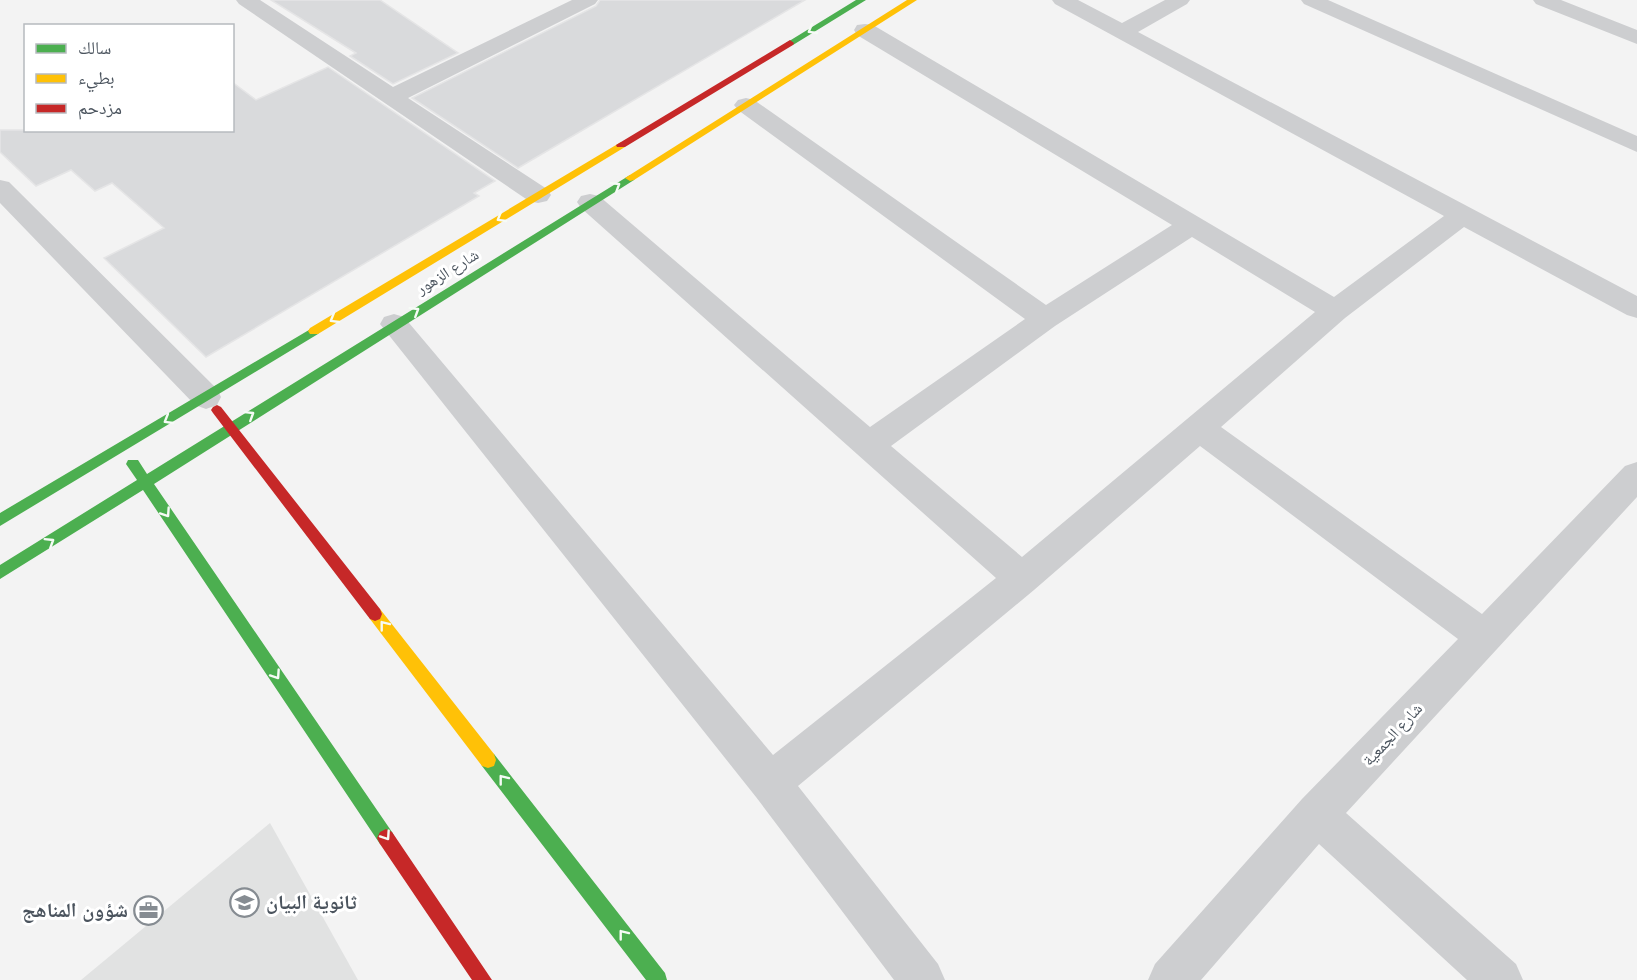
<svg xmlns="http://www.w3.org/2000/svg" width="1637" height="980" font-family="Montserrat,'Noto Naskh Arabic',sans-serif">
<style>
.education{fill:#e1e2e2}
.building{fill:#d9dadc;stroke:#e5e5e6;stroke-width:1.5}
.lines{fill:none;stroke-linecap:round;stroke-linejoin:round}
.street{fill:#cdced0;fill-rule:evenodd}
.fast{fill:#4caf50;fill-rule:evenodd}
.slow{fill:#ffc107;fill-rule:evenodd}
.jam{fill:#c62828;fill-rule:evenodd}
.oneway{stroke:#f6fbf6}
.labels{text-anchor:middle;stroke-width:6;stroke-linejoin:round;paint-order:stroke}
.street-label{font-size:16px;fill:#4b545e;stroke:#fff}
.near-poi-label{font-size:20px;font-weight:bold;fill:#4b545e;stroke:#fff;text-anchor:start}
</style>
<rect width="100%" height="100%" fill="#f3f3f3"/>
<path class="education" d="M270,823L358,980H81Z"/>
<path class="building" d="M271,0H380L458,53L393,84L350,56L356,53Z
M600,0H805L518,168L412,98L596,6Z
M328,67L495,181L474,193L479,196L206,357L104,258L164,228L112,183L95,191L71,170L36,186L0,152V130H232V82L256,100Z"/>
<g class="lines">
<path class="street" d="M236,0H260L393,87L572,0H598L595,4L408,98L547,189L551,195L547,201L538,203L529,201L239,4Z
M1052,0H1078L1122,23L1165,0H1190L1187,4L1138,32L1637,296V318L1627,315L1464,227L1345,318L1221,427L1482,614L1625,466L1637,462V497L1346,813L1516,964L1523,980H1467L1319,844L1201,980H1148L1155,964L1302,799L1458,639L1200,446L1034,590L798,786L938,964L945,980H894L756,797L380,324L384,317L394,314L404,317L773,755L996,578L581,208L577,202L581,196L590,194L599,196L870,427L1025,319L738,110L734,105L738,100L746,98L754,100L1046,305L1172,225L857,35L854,30L857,25L865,24L873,25L1334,297L1444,216L1055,4ZM1192,237L1315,312L1022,557L891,446L1055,326Z
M1301,0H1328L1637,136V152L1304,4Z
M1533,0H1561L1637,30V44L1536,4Z
M0,180L9,182L217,389L221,397L217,405L206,409L195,405L0,203Z"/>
<path class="fast" d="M856,0H866L793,45L786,43Z
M630,175L635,178L634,180L154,484L392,832L395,838L392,844L386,847L380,844L143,490L0,579V565L137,480L126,464L128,460H138L147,474Z
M314,327L320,331L318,334L0,526V513Z
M488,752L494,754L665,973L667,980H646L482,766L480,760L482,754Z"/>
<path class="slow" d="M907,0H917L634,180L630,181L625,178Z
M621,142L625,143V147L318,334H310L308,331L310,328Z
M375,607L380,609L494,754L496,760L494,766L488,768L482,766L370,619L368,614L370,609Z"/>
<path class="jam" d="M790,40L794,43L793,45L625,147H617L616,145Z
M217,405L221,407L380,609L382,614L380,619L375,621L370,619L213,413L211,410L213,407Z
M386,829L392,832L492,980H472L380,844L377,838L380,832Z"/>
</g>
<defs><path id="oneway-chevron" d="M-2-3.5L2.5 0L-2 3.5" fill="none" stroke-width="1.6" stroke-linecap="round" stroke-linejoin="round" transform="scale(1.5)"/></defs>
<g class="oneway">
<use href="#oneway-chevron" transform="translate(812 30) rotate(149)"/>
<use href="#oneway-chevron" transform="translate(616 186) rotate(-32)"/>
<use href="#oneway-chevron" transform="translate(501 218) rotate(149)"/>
<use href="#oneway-chevron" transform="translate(415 311) rotate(-32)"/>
<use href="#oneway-chevron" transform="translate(334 319) rotate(149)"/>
<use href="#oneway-chevron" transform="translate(250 415) rotate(-32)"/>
<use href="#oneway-chevron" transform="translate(168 420) rotate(149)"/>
<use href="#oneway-chevron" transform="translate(166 513) rotate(56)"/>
<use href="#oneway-chevron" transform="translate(50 542) rotate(-32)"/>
<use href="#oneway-chevron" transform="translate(384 625) rotate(-128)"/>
<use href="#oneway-chevron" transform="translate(276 675) rotate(56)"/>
<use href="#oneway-chevron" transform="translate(503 779) rotate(-128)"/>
<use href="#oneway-chevron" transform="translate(386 836) rotate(56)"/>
<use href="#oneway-chevron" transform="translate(623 934) rotate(-128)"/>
</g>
<defs>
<symbol id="school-ring" viewBox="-11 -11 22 22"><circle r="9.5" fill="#fff" stroke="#868c92" stroke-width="1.5"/><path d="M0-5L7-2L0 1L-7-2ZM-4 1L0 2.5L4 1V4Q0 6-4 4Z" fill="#868c92"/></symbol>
<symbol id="office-ring" viewBox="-11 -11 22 22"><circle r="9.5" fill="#fff" stroke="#868c92" stroke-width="1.5"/><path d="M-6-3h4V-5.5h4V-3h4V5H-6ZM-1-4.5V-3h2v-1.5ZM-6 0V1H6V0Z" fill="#868c92"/></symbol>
</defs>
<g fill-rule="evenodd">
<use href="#school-ring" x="228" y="886" width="33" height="33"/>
<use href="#office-ring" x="132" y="894" width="33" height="33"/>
</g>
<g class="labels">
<g class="street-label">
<text transform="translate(447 271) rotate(-32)" y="6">شارع الزهور</text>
<text transform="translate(1392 734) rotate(-47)" y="6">شارع الجمعية</text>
</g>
<g class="near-poi-label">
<text x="266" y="909">ثانوية البيان</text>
<text x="128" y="917" text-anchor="end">شؤون المناهج</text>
</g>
</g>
<rect x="24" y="24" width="210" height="108" fill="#ffffff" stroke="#b7bbbf" stroke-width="1.5"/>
<rect x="36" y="44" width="30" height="9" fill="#4caf50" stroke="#b7bbbf" stroke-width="1.5"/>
<text x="78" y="54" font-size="18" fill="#4b545e">سالك</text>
<rect x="36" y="74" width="30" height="9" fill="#ffc107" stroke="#b7bbbf" stroke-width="1.5"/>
<text x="78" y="84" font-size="18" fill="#4b545e">بطيء</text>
<rect x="36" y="104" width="30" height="9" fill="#c62828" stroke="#b7bbbf" stroke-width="1.5"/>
<text x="78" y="114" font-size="18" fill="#4b545e">مزدحم</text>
</svg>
